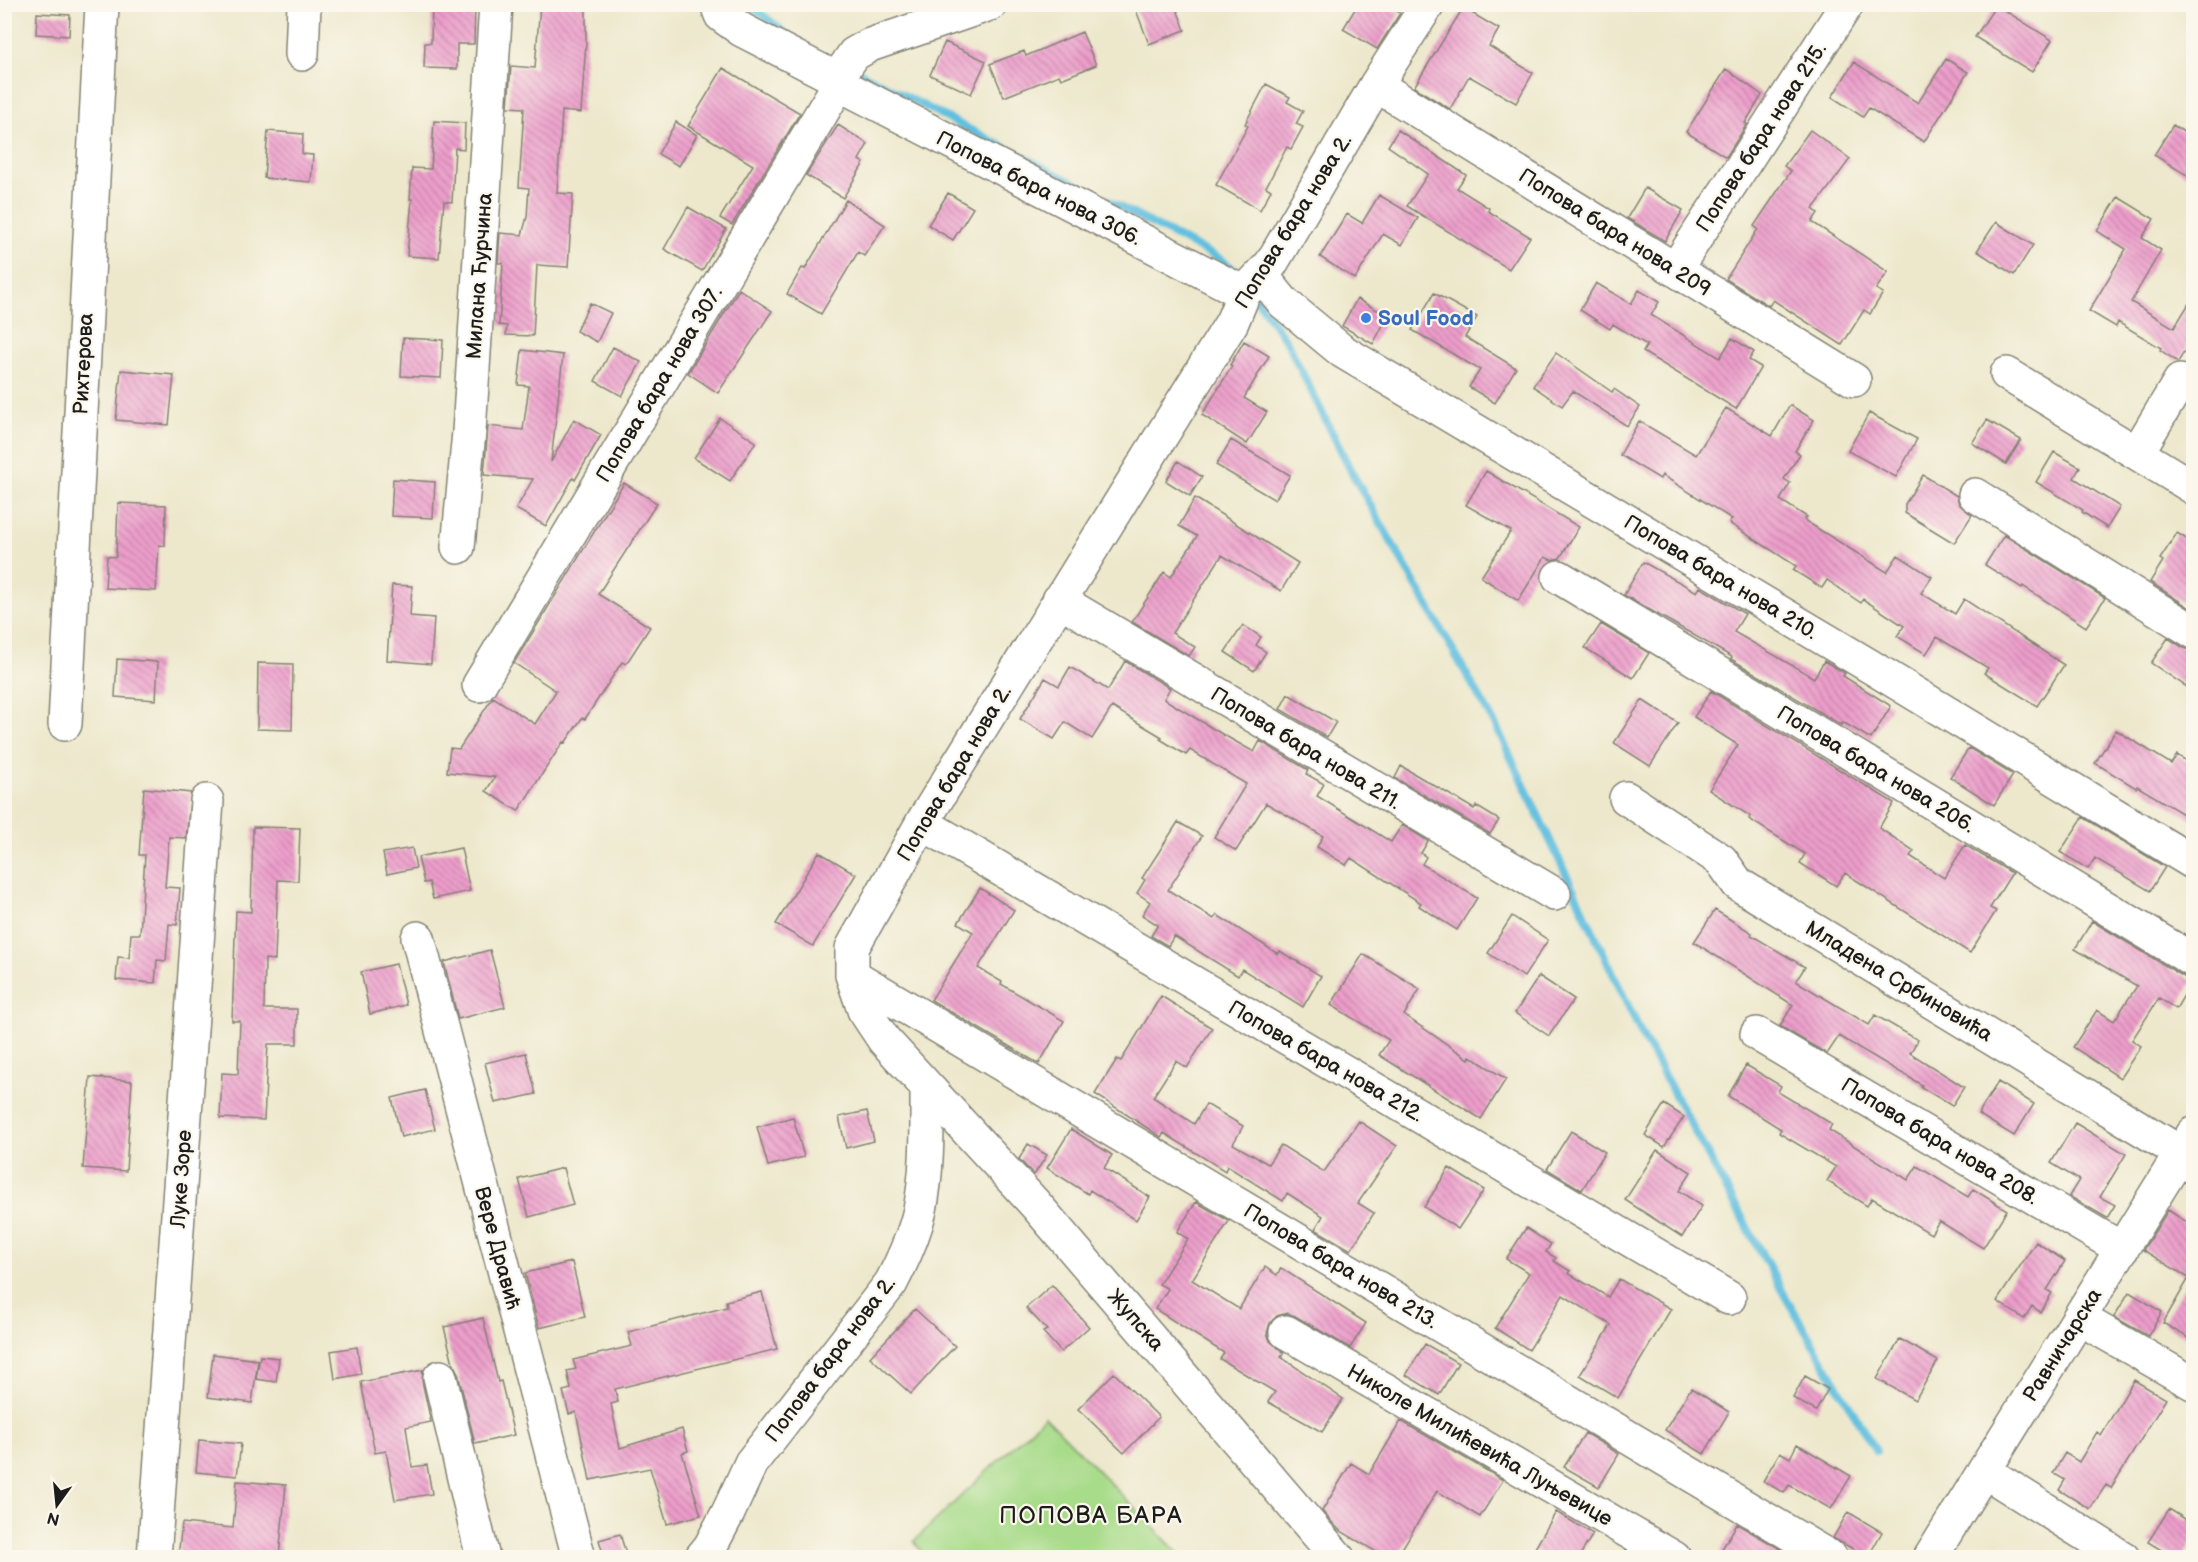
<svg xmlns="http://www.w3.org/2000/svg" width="2198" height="1562" font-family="'Balsamiq Sans',sans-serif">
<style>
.grass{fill:#a8db8a;stroke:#627c53;stroke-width:1.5}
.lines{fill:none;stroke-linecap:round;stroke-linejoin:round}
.stream{stroke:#61bfdf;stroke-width:8}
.building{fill:url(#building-back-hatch)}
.minor-casing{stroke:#848274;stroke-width:36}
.minor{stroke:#fff;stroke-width:33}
.shop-dot{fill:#3f7fe0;stroke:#fbf7ec;stroke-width:2}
.labels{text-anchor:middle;stroke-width:4.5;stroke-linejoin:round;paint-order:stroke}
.street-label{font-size:21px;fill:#1c1c1c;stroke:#fbf7ec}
.shop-label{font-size:21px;font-weight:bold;fill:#366cbe;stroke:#fbf7ec;text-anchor:start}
.quarter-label{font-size:24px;letter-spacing:1.5px;fill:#1c1c1c;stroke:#fbf7ec}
</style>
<defs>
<pattern id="building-back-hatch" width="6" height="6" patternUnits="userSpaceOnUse" patternTransform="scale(1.5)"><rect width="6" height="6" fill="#ed9ecb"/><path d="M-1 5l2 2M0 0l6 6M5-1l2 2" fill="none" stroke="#bf80a4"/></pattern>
</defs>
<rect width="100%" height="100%" fill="#fbf7ec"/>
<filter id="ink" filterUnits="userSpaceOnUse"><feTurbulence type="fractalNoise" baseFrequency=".0167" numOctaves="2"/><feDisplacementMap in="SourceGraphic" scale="12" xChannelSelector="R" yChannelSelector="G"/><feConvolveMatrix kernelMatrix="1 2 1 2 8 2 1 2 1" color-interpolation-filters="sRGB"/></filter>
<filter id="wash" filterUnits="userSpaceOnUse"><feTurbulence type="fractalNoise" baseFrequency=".008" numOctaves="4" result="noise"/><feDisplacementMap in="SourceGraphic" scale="24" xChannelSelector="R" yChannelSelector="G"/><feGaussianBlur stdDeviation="1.35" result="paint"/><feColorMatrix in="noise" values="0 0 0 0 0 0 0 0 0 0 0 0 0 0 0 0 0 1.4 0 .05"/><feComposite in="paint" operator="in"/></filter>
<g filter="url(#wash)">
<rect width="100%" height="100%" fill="#ede8cc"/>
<path class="grass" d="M1045,1416L1182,1557H925L914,1541Z"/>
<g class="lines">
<path class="stream" d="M749,4L789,36
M853,69L1222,260L1239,274
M1253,294L1287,342L1352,473L1496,726L1643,1037L1785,1296L1876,1451"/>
</g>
<g id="blocks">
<path class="building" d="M432,4H475L474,44H457V69L424,68L425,43H431Z
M540,4H586V42L581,113L562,111L557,193L573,194L568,267L537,265L533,336L506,335L507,326L499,325L503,263H498L500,233L522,235L527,217L529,188L519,187L524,108L508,107L511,66L535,68Z
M1150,4H1175L1185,30L1149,44L1136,10Z
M1358,4H1384L1400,13L1377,49L1343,29Z
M1996,5L2052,40L2032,72L1975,37Z
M1463,8L1499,29L1489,46L1533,73L1516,103L1469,76L1450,109L1414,87Z
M37,13L70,15L69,36L36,34Z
M1082,32L1096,65L1061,79L1059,75L1004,97L990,64L1024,51L1026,56Z
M945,42L986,61L971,94L930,75Z
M1946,59L1968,72L1924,142L1869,108L1863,117L1832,97L1854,62L1918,103Z
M723,68L800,113L732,225L720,218L753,165L688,126Z
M1726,69L1762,95L1745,123L1747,124L1726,157L1686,132Z
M1266,84L1290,97L1287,102L1303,111L1296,124L1303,127L1291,149L1287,147L1266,187L1271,190L1260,210L1216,185L1248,126L1245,124Z
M434,121L465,123L464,149L455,148L452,202L444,201L439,258L407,256L412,199H410L412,168L431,169Z
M676,122L697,135L679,166L658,154Z
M838,125L868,144L859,160L864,163L843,198L806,175Z
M2173,125L2193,138V179L2154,155Z
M1398,130L1466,175L1457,188L1489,208L1488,211L1530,237L1509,269L1407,206L1428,174L1388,146Z
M1810,130L1850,159L1813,209L1818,213L1812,222L1888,272L1876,289L1883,293L1870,314L1864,310L1842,345L1773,300L1769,306L1726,279L1758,229L1754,226L1791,171L1784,166Z
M268,131L303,134L302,154L313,155L311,182L264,178Z
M1645,188L1683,210L1665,241L1627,218Z
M948,193L973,208L953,240L928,225Z
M1379,195L1418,218L1402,245L1383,234L1355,279L1320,257L1347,214L1362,223Z
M2118,197L2154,219L2142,238L2161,250L2131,302L2174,328L2193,297V338L2178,362L2160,350L2161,348L2118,322L2116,327L2089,311L2126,249L2097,231Z
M846,200L885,225L864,256L858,252L821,314L787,294L802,268L805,269Z
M688,207L726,229L702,271L664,249Z
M1996,222L2033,245L2014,275L1977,251Z
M1596,283L1631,304L1639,290L1659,302L1651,315L1720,358L1732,338L1754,352L1749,360L1761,367L1736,409L1643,352L1647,345L1613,324L1610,329L1580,310Z
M739,289L772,311L718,393L688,373Z
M1434,293L1477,317L1465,337L1516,368L1495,403L1469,387L1480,370L1412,330Z
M1357,299L1388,316L1373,344L1342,326Z
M590,303L611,313L597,342L576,331Z
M403,338L443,340L441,378L401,376Z
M1244,341L1269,356L1244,398L1267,412L1247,444L1202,415L1232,366L1230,365Z
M613,347L641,362L622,396L595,381Z
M522,350L563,355L551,462L574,419L601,435L575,480L573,478L546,526L516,509L533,479L484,475L488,426L523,430L529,386L518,385Z
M1556,353L1612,392L1614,389L1640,407L1627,426L1573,391L1562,406L1533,386Z
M121,370L174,375L169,425L116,420Z
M1790,405L1814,420L1795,451L1800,454L1784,479L1790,483L1780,500L1807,517L1804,520L1887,572L1898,555L1932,577L1921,593L1955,614L1964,599L2064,665L2037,706L1984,673L1988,668L1937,637L1926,654L1897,636L1904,626L1863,599L1861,603L1827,580L1822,588L1793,570L1796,566L1729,523L1732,519L1662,475L1660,479L1620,455L1639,421L1696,455L1726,408L1772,436Z
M1869,413L1917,439L1896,477L1848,451Z
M720,418L756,442L730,481L694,458Z
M1987,420L2021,440L2006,464L1972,443Z
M1231,440L1290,475L1275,500L1216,465Z
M2054,452L2080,467L2074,478L2120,507L2107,528L2082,512L2083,510L2036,482Z
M1178,461L1202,477L1190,496L1166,481Z
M1486,471L1579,527L1560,558L1551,560L1545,557L1518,601L1481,577L1511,531L1466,505Z
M1923,475L1957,496L1959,504L1972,515L1954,543L1905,513V504Z
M393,479L435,482L433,518L391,516Z
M624,483L657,503L598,594L650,627L626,664L622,662L585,719L582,718L565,743L563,742L518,811L486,791L495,777L447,772L450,748L459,749L493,697L535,724L556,691L514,663Z
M1195,498L1298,563L1281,591L1222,555L1172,633L1195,647L1189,656L1132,622L1164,572L1171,577L1197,536L1179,526Z
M118,503L166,505L165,546L159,545L156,591L105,588L107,556L116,557Z
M2177,533L2193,543V610L2150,582L2163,561L2160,559Z
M2004,535L2105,598L2086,627L2023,586L2022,588L1985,565Z
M1643,562L1697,592L1700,587L1745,614L1734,632L1814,678L1824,661L1845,673L1843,676L1891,706L1871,739L1843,722L1841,725L1731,659L1732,657L1624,595Z
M392,585L412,586L410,616L434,618L431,664L387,660Z
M1601,624L1649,653L1633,678L1585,648Z
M1243,625L1261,637L1256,645L1266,652L1254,671L1225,652Z
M2168,638L2184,648L2193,651V691L2151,663Z
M117,659L158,662L156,700L115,697Z
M1125,661L1170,688L1164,699L1222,734L1254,752L1260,741L1308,770L1306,774L1324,784L1317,796L1391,842L1402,825L1428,841L1421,853L1426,857L1422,864L1477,898L1457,930L1419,906L1421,903L1351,858L1346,865L1317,847L1323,836L1266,803L1236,851L1214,837L1246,784L1190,750L1186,755L1160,739L1162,737L1112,707L1092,739L1065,722L1054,739L1020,719L1045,678L1059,686L1070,667L1108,690Z
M258,663L293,664L292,730L257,729Z
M1711,691L1894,803L1879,828L1914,851L1910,856L1944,878L1965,845L2012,873L1990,908L1996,911L1970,953L1845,873L1836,886L1800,863L1805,854L1749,819L1750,816L1709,790L1738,745L1694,717Z
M1288,694L1336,722L1327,737L1280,709Z
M1642,700L1678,723L1650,766L1614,743Z
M2116,730L2171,764L2177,755L2193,765V820L2137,786L2136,788L2095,763Z
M1969,748L2013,775L1994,805L1950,777Z
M1401,766L1474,809L1476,806L1499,820L1490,834L1395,778Z
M144,788L191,793L186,838L169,837L165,887L180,888L177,925L169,924L166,961L157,960L155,983L116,980L118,957L129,958L131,934H140L145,855H139Z
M2083,817L2165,867L2150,891L2095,858L2088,869L2060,852Z
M1178,822L1202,836L1168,890L1214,919L1217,915L1278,954L1280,951L1321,976L1303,1007L1242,969L1238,976L1174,936L1168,946L1151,936L1158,925L1142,915L1150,902L1137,893L1145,880L1142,878Z
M253,827L300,828L298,881L278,880L275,960L265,959L264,1009H297V1044H268L264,1120L220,1118L222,1073L238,1074L240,1021H232L236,911L251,912Z
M412,848L416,868L387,874L383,853Z
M461,848L470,891L433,899L429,882L424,883L418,857Z
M819,852L856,874L813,946L776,924Z
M980,888L1014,910L978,968L1002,982L1001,984L1064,1021L1039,1064L931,1000L973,932L958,923Z
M1715,910L1752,933L1751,935L1805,967L1796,981L1869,1025L1875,1015L1918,1040L1910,1053L1964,1087L1952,1106L1921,1087L1922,1085L1839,1036L1827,1054L1780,1026L1793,1005L1694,942Z
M1512,916L1548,940L1524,977L1488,953Z
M2092,921L2184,977L2193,980L2176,1009L2159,998L2132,1040L2141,1046L2120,1078L2073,1047L2097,1010L2114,1021L2137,986L2075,949Z
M490,950L505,1007L458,1019L444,962Z
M1363,954L1420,989L1404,1015L1469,1059L1470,1056L1506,1079L1481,1119L1379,1055L1389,1040L1331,1005Z
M396,964L406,1005L370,1014L361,972Z
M1539,976L1574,999L1549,1036L1515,1013Z
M1161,996L1212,1028L1187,1068L1176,1061L1153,1097L1194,1124L1206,1104L1243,1126L1233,1144L1268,1164L1281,1145L1324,1172L1359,1121L1397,1146L1358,1203L1374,1213L1351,1250L1315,1229L1323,1216L1287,1193L1283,1201L1227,1166L1225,1171L1164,1133L1161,1137L1095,1094L1117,1059L1121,1061Z
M526,1053L536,1094L495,1103L485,1063Z
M1746,1065L1781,1086L1778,1092L1832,1124L1829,1130L1908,1180L1917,1166L1968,1197L1973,1189L2007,1210L1983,1248L1939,1221L1931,1234L1872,1198L1867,1206L1827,1181L1836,1167L1779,1133L1781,1129L1728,1096Z
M90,1077L132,1081L126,1171L83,1168Z
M1998,1082L2034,1104L2014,1136L1978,1114Z
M425,1090L435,1129L401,1137L392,1098Z
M1664,1104L1684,1117L1664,1147L1645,1135Z
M867,1111L874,1141L846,1148L839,1117Z
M793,1117L804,1157L768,1166L757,1127Z
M2075,1123L2126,1154L2100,1197L2115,1205L2107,1218L2069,1196L2079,1180L2051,1163Z
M1071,1129L1112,1155L1104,1168L1150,1197L1136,1220L1090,1190L1088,1194L1047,1168Z
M1571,1131L1605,1152L1582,1190L1547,1169Z
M1028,1144L1047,1155L1034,1175L1019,1159Z
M1657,1150L1691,1172L1679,1191L1702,1206L1682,1237L1625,1200Z
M563,1168L573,1205L529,1217L519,1179Z
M1449,1168L1484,1190L1458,1229L1424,1207Z
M1196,1202L1229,1221L1192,1280L1239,1309L1265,1267L1277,1275L1281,1268L1366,1323L1350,1348L1295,1316L1287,1313L1277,1316L1270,1323L1267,1333L1270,1341L1284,1353L1281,1357L1343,1399L1322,1432L1268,1402L1275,1392L1220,1359L1224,1353L1155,1309L1168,1289L1159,1284L1188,1239L1177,1232Z
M2168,1210L2193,1226V1341L2163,1323L2189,1278L2143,1250Z
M1526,1228L1551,1244L1546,1252L1556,1258L1554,1261L1570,1271L1568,1273L1608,1297L1619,1279L1671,1309L1618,1398L1580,1375L1611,1325L1563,1295L1529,1350L1495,1328L1529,1273L1506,1259Z
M2036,1242L2065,1261L2047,1290L2052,1293L2040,1312L2032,1306L2024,1319L1997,1301Z
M572,1262L585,1317L539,1328L525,1273Z
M1052,1285L1089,1327L1061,1352L1043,1332L1047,1330L1026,1308Z
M762,1292L777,1349L615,1389L618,1402L611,1404L620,1448L682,1429L688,1451L682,1453L701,1515L667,1524L650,1468L590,1480L576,1412L569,1414L563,1391L571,1389L567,1371L576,1369L573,1360L632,1346L628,1332L727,1307L726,1301Z
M2129,1292L2162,1312L2148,1336L2114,1317Z
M915,1309L955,1346L911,1394L870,1357Z
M483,1318L498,1382L501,1381L514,1435L475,1444L458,1373L453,1363L444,1327Z
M1900,1339L1938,1361L1915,1400L1877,1379Z
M1425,1344L1458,1363L1439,1395L1406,1375Z
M357,1347L361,1374L335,1379L331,1351Z
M213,1354L258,1360L252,1403L208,1397Z
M260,1356L279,1358L276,1382L256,1379Z
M423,1370L422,1381L431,1422L406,1427L412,1467L427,1465L432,1494L395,1500L386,1451L375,1453L361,1382Z
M1114,1373L1159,1417L1124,1453L1078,1409Z
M1805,1376L1828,1389L1816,1411L1793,1398Z
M2134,1380L2166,1399L2111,1488L2106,1485L2090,1509L2059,1490L2065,1480L2053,1473L2065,1453L2079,1462L2097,1432L2101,1435Z
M1691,1388L1729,1412L1704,1454L1665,1430Z
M1401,1421L1503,1480L1480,1517L1437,1491L1397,1557H1385L1339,1530L1322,1511L1351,1463L1369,1474Z
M1585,1433L1619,1454L1599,1487L1564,1467Z
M199,1440L241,1444L237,1476L196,1472Z
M1797,1444L1851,1476L1831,1509L1789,1485L1784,1493L1763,1481L1780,1452L1790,1458Z
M237,1481L286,1485L279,1557H178L182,1523L233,1528Z
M2169,1509L2193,1524V1541L2183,1557H2173L2148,1542Z
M1556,1512L1593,1534L1579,1557H1547L1534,1550Z
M1848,1512L1882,1532L1868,1557L1833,1538Z
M1737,1524L1794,1557H1717Z
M620,1534L627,1557H604L599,1540Z"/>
</g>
</g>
<g filter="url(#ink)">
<use href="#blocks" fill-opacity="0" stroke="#848274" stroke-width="1.5"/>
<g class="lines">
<defs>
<path id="minor" d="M717,4L721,15L742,30L837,79L839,84L1244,293
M302,54L304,4
M837,79L854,54L870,45L990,4
M1376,85L1854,380
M1675,270L1847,4
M1261,275L1284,303L1342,351L1868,665L2194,863
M2007,374L2194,488
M2137,453L2180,381
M1975,495L2194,632
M458,547L469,432L496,4
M1559,577L2194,961
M1059,600L1554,894
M479,685L839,84
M65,724L102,4
M1626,798L1721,860L1738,884L2181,1153
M922,823L1729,1298
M418,938L579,1558
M852,975L1831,1558
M1757,1034L2122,1249
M2079,1318L2194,1384
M1286,1332L1674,1558
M440,1377L483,1558
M1984,1471L2123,1558
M154,1558L207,801
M701,1558L710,1547L728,1513L751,1463L891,1283C903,1260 914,1236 920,1210C928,1170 927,1129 927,1089
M1338,1558L1036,1205L884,1040L864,1010L852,975V948L922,823L1232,322L1244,293L1271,264L1376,85L1428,4
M1930,1558L2193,1134"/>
</defs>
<use href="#minor" class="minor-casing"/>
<use href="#minor" class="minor"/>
</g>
</g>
<circle class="shop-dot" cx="1366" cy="318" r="6"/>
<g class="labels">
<g class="street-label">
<text transform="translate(1761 137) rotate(-57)" y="7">Попова бара нова 215.</text>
<text transform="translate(1039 188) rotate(27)" y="7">Попова бара нова 306.</text>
<text transform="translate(1293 221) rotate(-58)" y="7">Попова бара нова 2.</text>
<text transform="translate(1615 232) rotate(32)" y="7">Попова бара нова 209</text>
<text transform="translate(479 276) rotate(-86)" y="7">Милана Ћурчина</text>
<text transform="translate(83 364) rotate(-87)" y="7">Рихтерова</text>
<text transform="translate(659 384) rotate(-59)" y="7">Попова бара нова 307.</text>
<text transform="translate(1721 577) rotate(31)" y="7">Попова бара нова 210.</text>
<text transform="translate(1306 748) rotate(31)" y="7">Попова бара нова 211.</text>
<text transform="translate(1876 769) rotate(31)" y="7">Попова бара нова 206.</text>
<text transform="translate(954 773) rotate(-59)" y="7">Попова бара нова 2.</text>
<text transform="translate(1899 981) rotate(31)" y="7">Младена Србиновића</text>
<text transform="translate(1326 1061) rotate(30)" y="7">Попова бара нова 212.</text>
<text transform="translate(1940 1141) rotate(31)" y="7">Попова бара нова 208.</text>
<text transform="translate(181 1179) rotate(-86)" y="7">Луке Зоре</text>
<text transform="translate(498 1248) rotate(75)" y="7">Вере Дравић</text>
<text transform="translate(1341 1266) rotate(31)" y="7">Попова бара нова 213.</text>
<text transform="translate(1136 1320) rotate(49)" y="7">Жупска</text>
<text transform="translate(2062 1345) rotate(-58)" y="7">Равничарска</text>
<text transform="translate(830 1359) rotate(-53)" y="7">Попова бара нова 2.</text>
<text transform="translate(1480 1445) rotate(30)" y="7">Николе Милићевића Луњевице</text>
</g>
<g class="shop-label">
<text x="1378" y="325">Soul Food</text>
</g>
<g class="quarter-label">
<text x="1091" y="1523">ПОПОВА БАРА</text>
</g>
</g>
<rect width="2198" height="1562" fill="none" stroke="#fbf7ec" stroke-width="24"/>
<g transform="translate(57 1505) rotate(195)" stroke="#fbf7ec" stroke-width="4.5" paint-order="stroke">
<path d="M0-4.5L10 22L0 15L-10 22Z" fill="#1c1c1c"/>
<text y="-9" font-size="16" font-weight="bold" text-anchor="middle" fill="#1c1c1c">N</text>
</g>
</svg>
